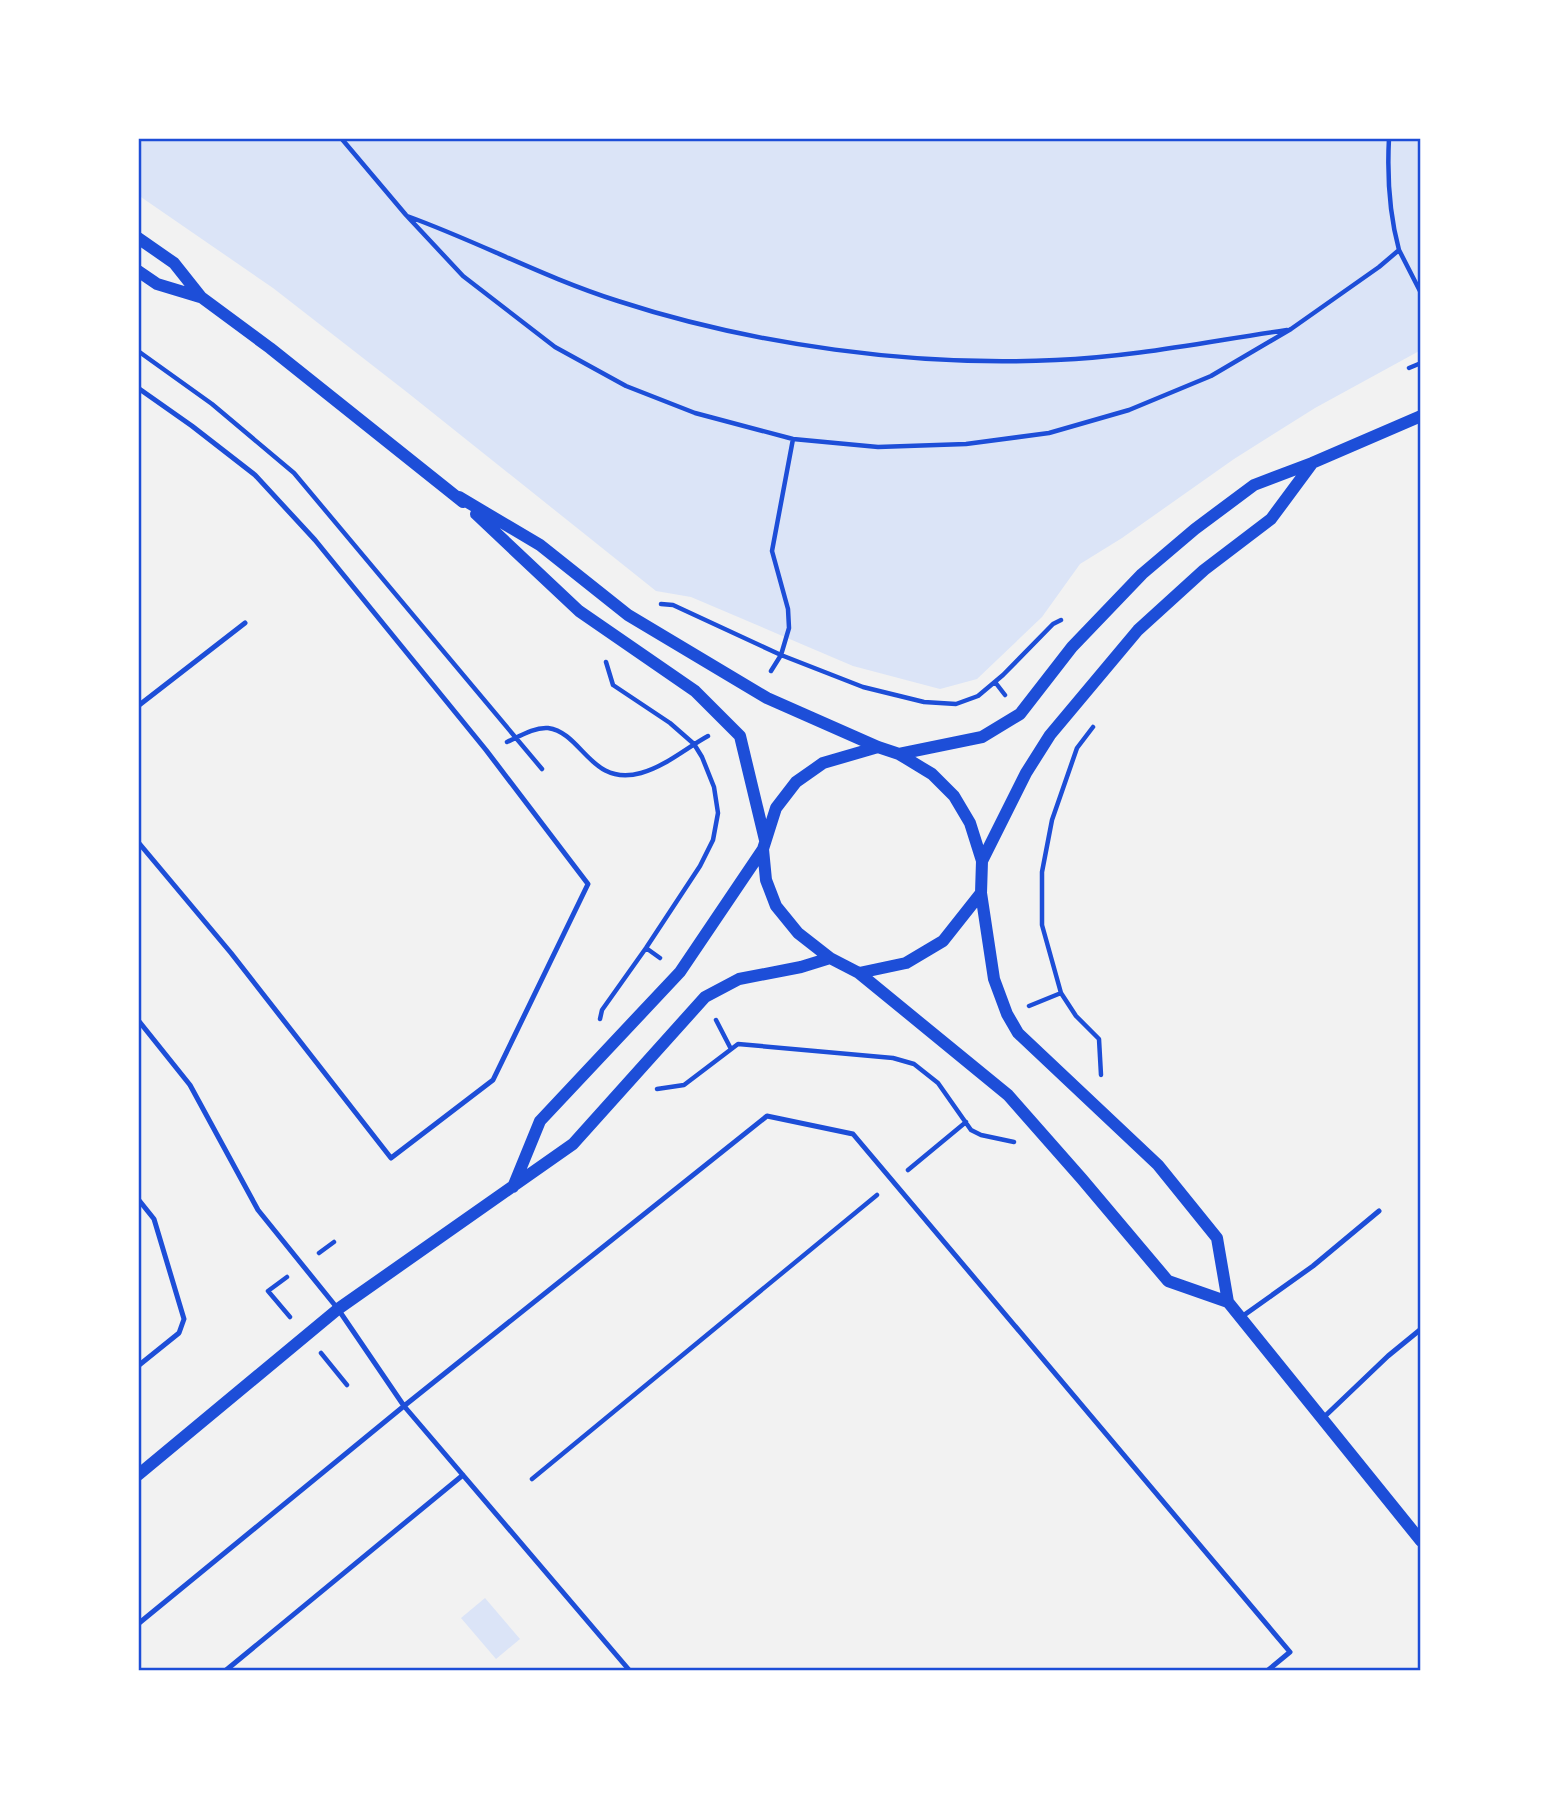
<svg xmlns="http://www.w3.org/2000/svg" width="1559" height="1809" font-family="Signika,sans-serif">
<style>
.green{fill:#dbe4f7}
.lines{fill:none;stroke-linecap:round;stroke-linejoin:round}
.path{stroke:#1d4ed8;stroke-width:4.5}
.service{stroke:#1d4ed8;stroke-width:5}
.tertiary{stroke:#1d4ed8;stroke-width:12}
.neatline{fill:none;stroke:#1d4ed8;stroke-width:2.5}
</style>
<rect width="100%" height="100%" fill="#f2f2f2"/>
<path class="green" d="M138,138H1421V350L1315,408L1234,459L1122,538L1080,564L1042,617L977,679L940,689L853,666L691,597L656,591L408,393L273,288L138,195Z
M485,1598L520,1639L496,1659L461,1618Z"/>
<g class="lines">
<path class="path" d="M341,138L406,215L463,276L555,347L626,386L695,413L793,439L878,447L966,444L1049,433L1129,410L1211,376L1291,329L1379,267L1399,250C1389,213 1387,176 1389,138
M407,216C479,242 545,278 618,301C753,345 915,367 1056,360C1134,357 1210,341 1287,330
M1399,250L1421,293
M138,351L212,404L294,473L542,769
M1409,368L1421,363
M661,604L673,605L781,655L863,687L924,702L956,704L978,696L1003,675L1053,624L1061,620
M771,671L781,655L789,628L788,609L772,551L793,439
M995,682L1005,695
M1093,727L1077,748L1052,820L1042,872V925L1061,993L1076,1016L1099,1039L1101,1075
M507,742C520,736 534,727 548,728C583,733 590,787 641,773C666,766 686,748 708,736
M646,948L660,958
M1029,1006L1061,993
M600,1019L602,1010L646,948L700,866L713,840L718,813L714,787L702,757L694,744L670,723L613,685L606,662
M716,1020L731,1049
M657,1089L684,1085L738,1044L893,1058L914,1064L938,1083L971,1130L981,1135L1014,1142
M908,1170L966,1122
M319,1253L334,1242
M287,1277L268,1291L290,1317
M321,1353L347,1385
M532,1479L877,1195"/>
<path class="service" d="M138,388L192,426L255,475L315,540L486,750L588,884L493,1080L391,1158L231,953L138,842
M138,706L245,623
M138,1020L190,1085L258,1210L338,1309L404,1406L630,1671
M138,1199L154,1219L184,1319L179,1333L138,1366
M1240,1318L1313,1266L1379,1211
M1322,1419L1388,1356L1421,1329
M138,1624L404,1406L767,1116L853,1134L1290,1652L1267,1671
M225,1671L463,1475"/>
<path class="tertiary" d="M138,238L174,263L201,297L270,348L463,502
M138,271L157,284L200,297
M459,497L540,545L628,615L767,698L878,747L899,754L932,774L954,796L970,823L982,861L981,893L994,979L1007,1014L1018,1033L1158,1165L1217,1238L1228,1302L1421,1541
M476,514L579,611L695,691L740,736L765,840
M878,747L823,763L796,782L776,808L763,849L766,880L776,906L798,933L830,958L859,973L1008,1095L1082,1179L1168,1281L1228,1302
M899,754L982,737L1020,714L1072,647L1142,574L1195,529L1254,485L1312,463L1421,416
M982,861L1026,773L1050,735L1138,630L1204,570L1271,519L1311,465
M859,973L906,963L943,941L981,893
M513,1187L540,1121L680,972L763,849
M138,1475L338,1309L573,1144L705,997L739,979L801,967L830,958"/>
</g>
<rect width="1559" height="1809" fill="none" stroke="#ffffff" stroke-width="280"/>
<rect x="140" y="140" width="1279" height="1529" class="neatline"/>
</svg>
